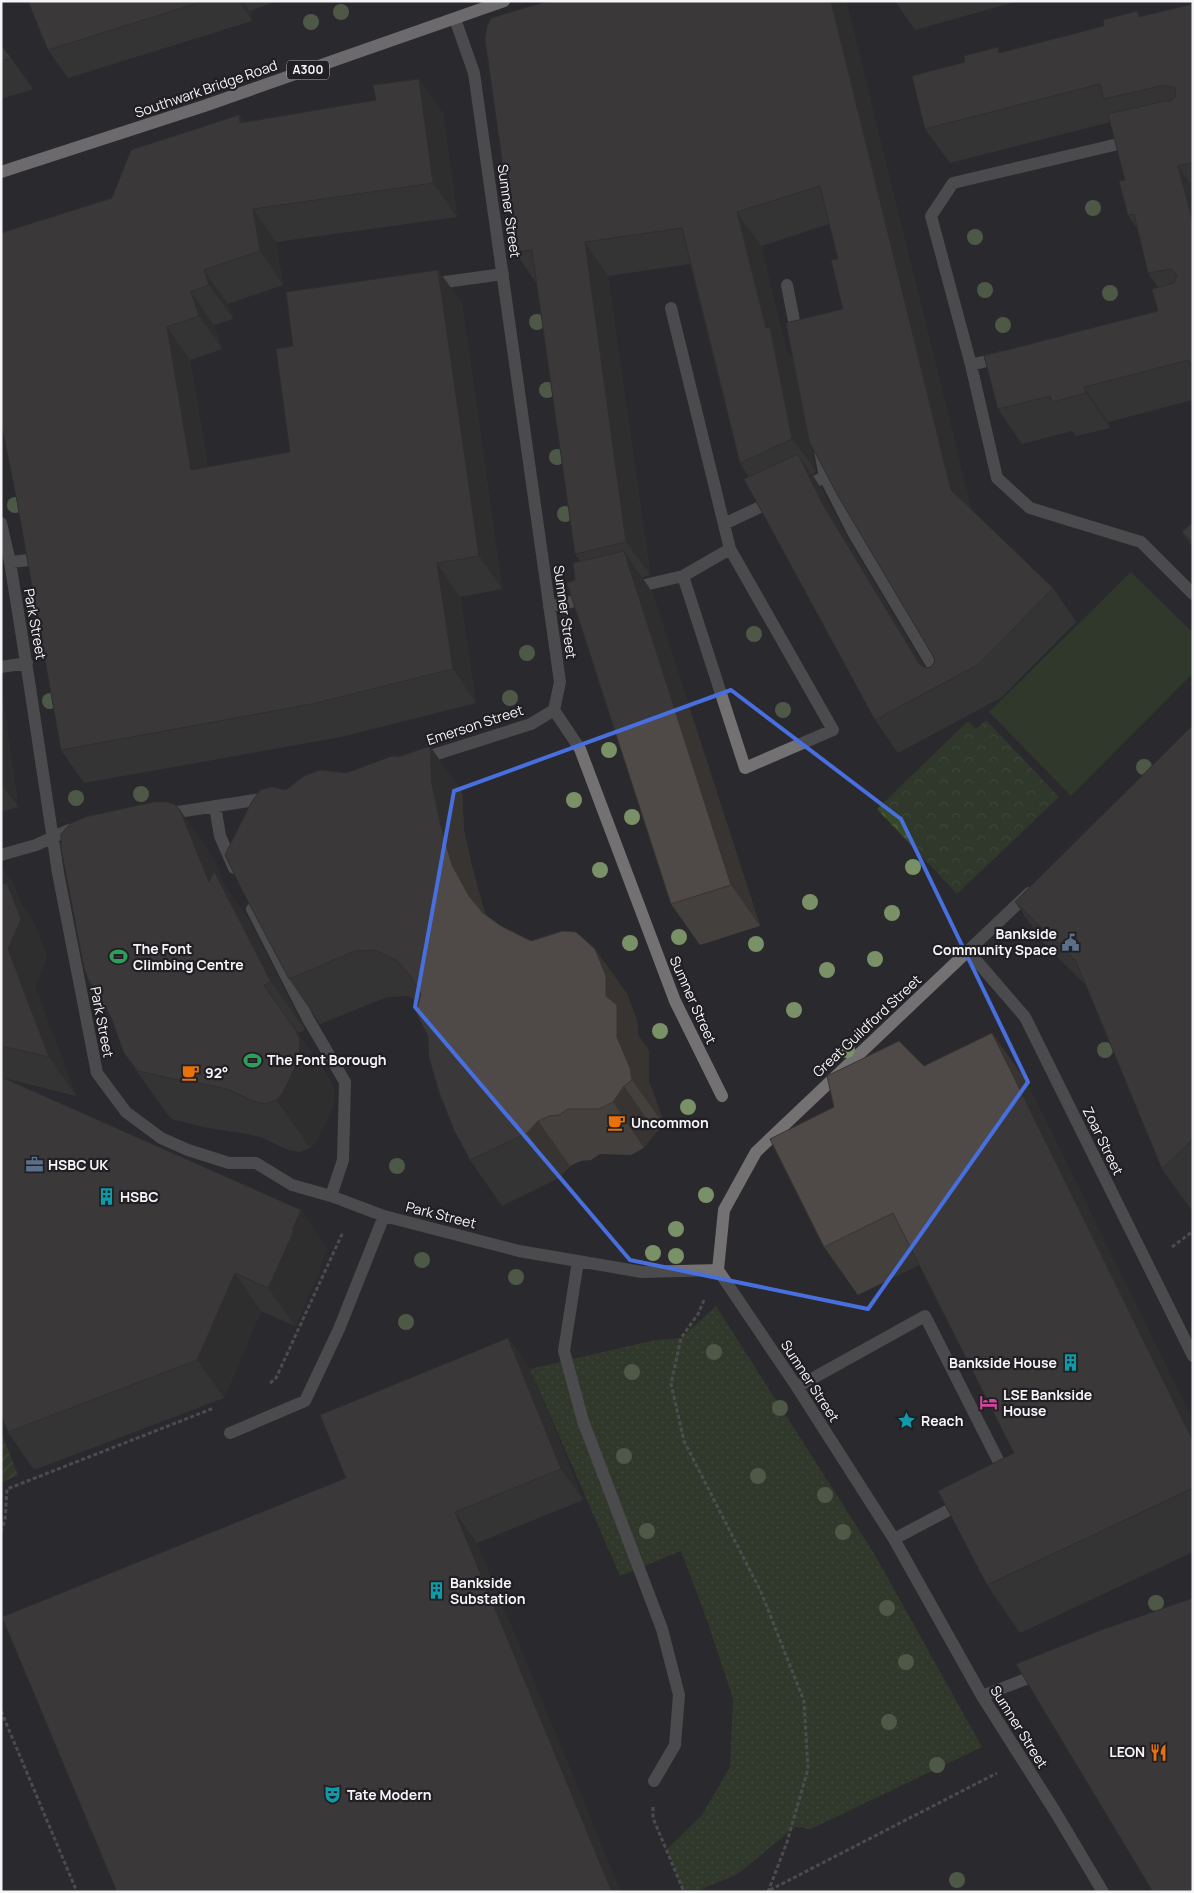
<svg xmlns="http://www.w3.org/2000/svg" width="1194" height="1893" font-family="Manrope,sans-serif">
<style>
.grass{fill:url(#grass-dots)}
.forest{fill:url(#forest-crowns)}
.garden{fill:url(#garden-furrows)}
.pitch{fill:#384929}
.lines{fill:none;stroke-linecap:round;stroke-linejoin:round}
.path{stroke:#757477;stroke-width:3;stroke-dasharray:4 2.5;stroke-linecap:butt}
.minor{stroke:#747172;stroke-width:12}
.major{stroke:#beb9ba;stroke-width:12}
.tree{fill:#7a9167}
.wall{fill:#44403e;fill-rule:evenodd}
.shaded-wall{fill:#373432}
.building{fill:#4f4a48;stroke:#373432}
.marked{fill:none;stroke:#486fde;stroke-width:4;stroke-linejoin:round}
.labels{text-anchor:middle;stroke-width:4.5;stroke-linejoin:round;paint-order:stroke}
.shield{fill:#211f23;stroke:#b5b4b7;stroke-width:1}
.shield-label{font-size:12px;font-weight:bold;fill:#f5f4f7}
.street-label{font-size:14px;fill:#f5f4f7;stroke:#211f23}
.poi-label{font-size:14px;font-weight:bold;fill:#f5f4f7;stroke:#211f23;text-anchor:start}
</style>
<defs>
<pattern id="grass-dots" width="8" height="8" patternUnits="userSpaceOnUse" patternTransform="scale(1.25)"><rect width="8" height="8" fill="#384929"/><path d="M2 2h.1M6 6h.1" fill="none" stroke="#556449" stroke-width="1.8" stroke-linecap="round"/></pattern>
<pattern id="forest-crowns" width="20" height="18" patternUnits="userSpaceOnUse" patternTransform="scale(1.25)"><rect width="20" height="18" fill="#384929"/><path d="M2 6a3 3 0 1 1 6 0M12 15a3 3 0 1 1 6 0" fill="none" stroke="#556449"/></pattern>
<pattern id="garden-furrows" width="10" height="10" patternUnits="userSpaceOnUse" patternTransform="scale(1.25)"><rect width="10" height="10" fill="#384929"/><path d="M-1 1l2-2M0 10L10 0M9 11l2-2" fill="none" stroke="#556449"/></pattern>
</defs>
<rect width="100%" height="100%" fill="#2a292d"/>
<path class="grass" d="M716,1306L875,1555L982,1747L811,1829L795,1827L738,1874L695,1892H684L667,1849L702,1815L730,1767L733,1699L708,1623L681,1551L620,1576L530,1369L655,1340L681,1338Z"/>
<path class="forest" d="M986,720L1059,797L957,894L877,809L968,721L976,729Z"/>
<path class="garden" d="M1,1432L18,1475L1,1483Z"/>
<path class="pitch" d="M1131,572L1193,633V673L1071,796L989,712Z"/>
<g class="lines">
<path class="path" d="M1172,1247L1193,1231
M704,1300L698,1314L681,1338L671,1384L684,1441L761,1592L804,1701L808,1769L787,1842L768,1892
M270,1383L276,1378L343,1232
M1,1532L5,1520L7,1489L214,1408
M1,1711L77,1892
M653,1807V1818L684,1892
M770,1890L997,1773"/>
<path class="minor" d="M455,19L474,73L560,682L554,710L580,749L675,1001L722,1096
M1131,141L953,183L931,216L971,365L997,478L1030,508L1141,542L1193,594
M431,284L503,274
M787,285L797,336
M671,308L730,549L833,730L745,768L683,576
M971,365L1002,357
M825,477L854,534L940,678
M801,488L825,477L820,451
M1,523L10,562L29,681L58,873L97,1073L126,1112L161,1138L188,1150L229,1163H256L292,1185L331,1196L384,1216L519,1251L642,1272L718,1270
M724,524L773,501
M10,562L29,560
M632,588L683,576L730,549
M549,607L588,598
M1,667L27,663
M421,759L531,724L554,710
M215,806L220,836L234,868
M165,814L268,798
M1,855L36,845L69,830L78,828
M1029,893L756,1152L724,1210L718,1270L797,1387L894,1539L982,1696L1056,1813L1103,1892
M252,909L308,1019L345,1082L343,1160L331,1196
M968,951L1025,1017L1193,1356
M578,1261L564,1351L583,1421L662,1629L679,1695L675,1745L654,1781
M797,1387L925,1316L1006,1476
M230,1433L305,1401L339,1329L384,1216
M894,1539L962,1503
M982,1696L1039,1674"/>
<path class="major" d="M1,172L204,106L504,1"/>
</g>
<g class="tree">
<circle cx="341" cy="12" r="8"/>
<circle cx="311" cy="22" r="8"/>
<circle cx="1093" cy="208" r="8"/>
<circle cx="975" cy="237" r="8"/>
<circle cx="985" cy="290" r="8"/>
<circle cx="1110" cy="293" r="8"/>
<circle cx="537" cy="322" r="8"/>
<circle cx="1003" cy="325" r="8"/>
<circle cx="547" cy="390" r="8"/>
<circle cx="557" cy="457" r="8"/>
<circle cx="15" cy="505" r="8"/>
<circle cx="565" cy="514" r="8"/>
<circle cx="754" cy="634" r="8"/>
<circle cx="527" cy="653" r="8"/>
<circle cx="510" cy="698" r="8"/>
<circle cx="50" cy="701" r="8"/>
<circle cx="783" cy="710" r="8"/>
<circle cx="609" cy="750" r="8"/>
<circle cx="1144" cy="767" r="8"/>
<circle cx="141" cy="794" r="8"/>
<circle cx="76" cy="798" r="8"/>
<circle cx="574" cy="800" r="8"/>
<circle cx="632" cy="817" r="8"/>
<circle cx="913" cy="867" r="8"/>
<circle cx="600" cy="870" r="8"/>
<circle cx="810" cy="902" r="8"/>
<circle cx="892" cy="913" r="8"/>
<circle cx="679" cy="937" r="8"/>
<circle cx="630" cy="943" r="8"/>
<circle cx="756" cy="944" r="8"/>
<circle cx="875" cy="959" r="8"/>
<circle cx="827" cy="970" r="8"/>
<circle cx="794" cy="1010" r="8"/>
<circle cx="660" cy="1031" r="8"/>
<circle cx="847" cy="1050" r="8"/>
<circle cx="1105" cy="1050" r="8"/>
<circle cx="688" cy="1107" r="8"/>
<circle cx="397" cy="1166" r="8"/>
<circle cx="706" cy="1195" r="8"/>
<circle cx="676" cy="1229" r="8"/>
<circle cx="653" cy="1253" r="8"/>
<circle cx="676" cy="1256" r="8"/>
<circle cx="422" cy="1260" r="8"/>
<circle cx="516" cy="1277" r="8"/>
<circle cx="406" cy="1322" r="8"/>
<circle cx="714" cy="1352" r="8"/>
<circle cx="632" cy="1372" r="8"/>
<circle cx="780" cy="1408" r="8"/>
<circle cx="624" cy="1456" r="8"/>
<circle cx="758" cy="1476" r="8"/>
<circle cx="825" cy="1495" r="8"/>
<circle cx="647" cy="1531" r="8"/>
<circle cx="843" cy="1532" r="8"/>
<circle cx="1156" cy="1603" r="8"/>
<circle cx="887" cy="1608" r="8"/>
<circle cx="906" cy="1662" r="8"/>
<circle cx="889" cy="1722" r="8"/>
<circle cx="937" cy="1765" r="8"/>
<circle cx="957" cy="1880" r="8"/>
</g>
<path class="wall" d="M28,1H277L250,11L252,21L68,78L48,50Z
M846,1L971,509L1053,588L1076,622L1002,697L898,753L875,720L749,477L740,463L690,264L608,276L650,575L642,577L652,592L760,926L700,945L671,904L575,580L580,561L575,554L537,284L515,252ZM829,224L838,259L843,309L793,360L786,350L761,246ZM810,442L933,656L935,661L931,667L926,668H925L847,538L821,488L812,474L816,472Z
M895,1H1018L915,30Z
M1193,4V400L1108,422L1110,428L1076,436L1072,431L1022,444L998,409L1158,311V287L1148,273L1138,230L1128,215L1125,180L1110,122L950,163L925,129L1001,53Z
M1,45L11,58L33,89L1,99Z
M443,113L457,217L276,242L283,285L228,304L233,319L214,325L222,349L190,360L208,467L290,452L293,346L438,270L462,303L502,589L460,597L476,703L341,737L84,783L61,750L112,198L239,115L244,122Z
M1193,522V547L1182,532Z
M1,688L18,807L1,812Z
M1193,725V1212L1162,1169L1086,985L1046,946L1015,902Z
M286,790L462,792L464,830L472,867L484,910L487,916L501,926L531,941L595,949L627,994L637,1021L638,1035L649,1051V1082L661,1114L664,1125L656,1132L644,1148L631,1155L600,1154L591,1160L581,1161L570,1166L559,1178L502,1206L470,1160L428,1036L419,1001L407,996L387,997L320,1024L289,979Z
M214,859L224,885L248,919L305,1030L298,1033L330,1080L334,1088L333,1107L316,1142L310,1148L299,1152L288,1150L263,1138L248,1134L208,1128L171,1119L124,1053Z
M1,867L14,885L20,902L33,921L47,957L35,987L76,1096L4,1078L301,1210L327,1249L319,1267L320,1269L295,1326L261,1311L224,1398L34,1470L8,1432L1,1415Z
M992,1033L1026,1081L1193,1421V1552L1020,1633L987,1585L1014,1453L919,1265L858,1295L824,1247L924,1066Z
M508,1338L530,1369L583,1500L477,1543L346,1478Z"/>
<path class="shaded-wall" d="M239,1H243L250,11L252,21Z
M831,1H846L975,524L951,490Z
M419,79L443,113L457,217L433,183Z
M239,115L262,148L240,123Z
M1178,166L1193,187V223Z
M253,209L276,242L283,285L260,251Z
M737,212L761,246L786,350L794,360L816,472L792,439Z
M585,242L608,276L650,575L626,542Z
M204,270L228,304L233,319L209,285Z
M438,270L462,303L502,589L479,556Z
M191,292L214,325L222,349L199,316Z
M167,327L190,360L214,503L191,470Z
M1084,387L1108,422L1110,428L1086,393Z
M798,454L821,488L847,538L936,687L920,665L823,505Z
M624,551L652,592L760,926L731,885Z
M437,563L460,597L476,703L453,669Z
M1,688L18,807L1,784Z
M430,746L462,792L464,830L472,867L484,910L501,941L469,896L452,865L440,822L432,785Z
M180,810L214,859L224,885L248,919L305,1030L271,982L209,882Z
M1,867L14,885L20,902L33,921L47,957L35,987L76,1096L49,1057L8,949L1,884Z
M595,949L627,994L637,1021L638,1035L649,1051V1082L661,1114L664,1125L632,1080L617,1037L606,996Z
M264,985L330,1080L334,1088L333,1107L316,1142L310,1148L276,1100Z
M992,1033L1026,1081L1193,1421V1441Z
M624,1086L656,1132L644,1148L613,1102Z
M538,1121L570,1166L559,1178L527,1133Z
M301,1210L327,1249L319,1267L320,1269L295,1326L268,1288Z
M235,1273L261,1311L224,1398L197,1360Z
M508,1338L530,1369L583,1500L561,1469Z
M455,1512L477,1543L621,1892H612Z"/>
<path class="building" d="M28,1H204L48,50Z
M548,1H831L951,490L1053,588L979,664L875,720L744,479L798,454L823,505L920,665L926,668L931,667L935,661L933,656L838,496L809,441L786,323L843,309L831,260L838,259L820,186L737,212L766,328L770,327L792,439L740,463L682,228L585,242L626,542L575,554L532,250L515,252L485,39L487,27L491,18Z
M1193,4V162L1178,166L1193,223V365L1191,366L1189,360L1084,387L1086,393L1052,402L1050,396L998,409L984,356L1158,311L1152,289L1174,283L1177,275L1171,269L1148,273L1134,214L1128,215L1119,181L1125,180L1108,114L1165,101H1171L1176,96L1175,88L1164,85L1104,99L1100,84L925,129L912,76L965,62L964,56L998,47L999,53L1104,26L1103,20L1137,11L1139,17Z
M1,45L11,58L1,61Z
M419,79L433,183L253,209L260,251L204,270L209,285L191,292L199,316L167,327L191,470L290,452L276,349L293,346L286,292L438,270L479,556L437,563L453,669L317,703L61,750L17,501L1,422V233L112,198L131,150L239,115L240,123L376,100L373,85Z
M1193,522V543L1182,532Z
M624,551L731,885L671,904L567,583L575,580L573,563Z
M1193,725V1139L1162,1169L1076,961L1015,902Z
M430,746L432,785L440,822L452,865L469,896L483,913L501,926L531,941L563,931L576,932L595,949L606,976V996L617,1005V1037L630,1068L632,1080L624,1086L613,1102L599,1109H568L559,1115L549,1116L538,1121L527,1133L470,1160L454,1130L439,1092L429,1057L428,1036L416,1012L421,994L410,975L396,960L375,950L355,951L289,979L243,892L225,855L251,803L260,790L272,787L286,790L304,776L320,770L346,773L392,756L398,757Z
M154,802H166L174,804L180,810L209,882L214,871L271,982L264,985L296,1031L300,1040L299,1059L282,1094L276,1100L266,1104L255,1102L230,1090L214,1086L174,1079L138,1071L124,1053L111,1017L89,981L84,968L61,848V834L70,824L85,817Z
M7,883L21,919L8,949L49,1057L1,1046V884Z
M992,1033L1193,1441V1488L987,1585L938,1491L1014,1453L893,1213L824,1247L770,1139L834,1107L827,1076L899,1041L924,1066Z
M1,1077L301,1210L292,1230L294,1231L268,1288L235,1273L197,1360L8,1432L1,1415Z
M508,1338L561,1469L455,1512L612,1892H117L2,1617L346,1478L320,1415Z
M1193,1598V1892H1153L1016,1664L1104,1629Z"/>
<path d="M0 0H1194V1893H0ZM731,690L901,819L1028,1082L868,1309L630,1260L415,1007L454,791Z" fill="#2a292d" fill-opacity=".55" fill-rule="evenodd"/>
<path class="marked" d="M731,690L901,819L1028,1082L868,1309L630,1260L415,1007L454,791Z"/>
<defs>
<symbol id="civic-bare" viewBox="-9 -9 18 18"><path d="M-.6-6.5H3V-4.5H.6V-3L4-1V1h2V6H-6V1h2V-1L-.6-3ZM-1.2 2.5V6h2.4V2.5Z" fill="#5c6f8a" stroke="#211f23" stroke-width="2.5" paint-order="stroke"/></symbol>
<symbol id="stadium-bare" viewBox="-9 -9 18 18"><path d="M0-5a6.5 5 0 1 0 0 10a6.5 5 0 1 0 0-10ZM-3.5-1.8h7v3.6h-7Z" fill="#2e9e5b" stroke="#211f23" stroke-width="2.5" paint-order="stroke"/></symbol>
<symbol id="cafe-bare" viewBox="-9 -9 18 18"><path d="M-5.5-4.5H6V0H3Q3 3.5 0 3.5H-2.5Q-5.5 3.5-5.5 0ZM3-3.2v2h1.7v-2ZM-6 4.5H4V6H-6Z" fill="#e8710a" stroke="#211f23" stroke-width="2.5" paint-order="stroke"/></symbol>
<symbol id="office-bare" viewBox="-9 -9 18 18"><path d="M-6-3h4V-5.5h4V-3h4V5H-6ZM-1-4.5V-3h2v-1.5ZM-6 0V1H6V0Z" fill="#5c6f8a" stroke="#211f23" stroke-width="2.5" paint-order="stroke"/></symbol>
<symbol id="building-bare" viewBox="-9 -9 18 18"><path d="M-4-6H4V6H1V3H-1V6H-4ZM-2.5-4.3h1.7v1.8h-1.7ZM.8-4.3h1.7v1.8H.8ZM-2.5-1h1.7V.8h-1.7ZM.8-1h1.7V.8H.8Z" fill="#0f9aa8" stroke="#211f23" stroke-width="2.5" paint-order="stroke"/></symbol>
<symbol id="hotel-bare" viewBox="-9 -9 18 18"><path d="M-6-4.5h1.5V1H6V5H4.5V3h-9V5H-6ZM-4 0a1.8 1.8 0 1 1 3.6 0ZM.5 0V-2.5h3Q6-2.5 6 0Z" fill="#d1479c" stroke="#211f23" stroke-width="2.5" paint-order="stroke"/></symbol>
<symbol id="sight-bare" viewBox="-9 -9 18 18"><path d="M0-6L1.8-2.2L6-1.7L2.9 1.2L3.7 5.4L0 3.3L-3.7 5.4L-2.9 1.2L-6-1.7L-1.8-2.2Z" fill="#0f9aa8" stroke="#211f23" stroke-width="2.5" paint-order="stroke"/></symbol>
<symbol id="restaurant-bare" viewBox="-9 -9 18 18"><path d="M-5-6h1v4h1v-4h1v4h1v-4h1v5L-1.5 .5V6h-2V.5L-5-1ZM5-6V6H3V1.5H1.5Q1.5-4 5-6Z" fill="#e8710a" stroke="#211f23" stroke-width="2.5" paint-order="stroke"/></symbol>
<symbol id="theatre-bare" viewBox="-9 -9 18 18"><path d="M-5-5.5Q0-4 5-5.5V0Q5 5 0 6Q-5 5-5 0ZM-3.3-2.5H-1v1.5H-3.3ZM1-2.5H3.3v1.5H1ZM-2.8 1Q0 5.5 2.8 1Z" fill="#0f9aa8" stroke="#211f23" stroke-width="2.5" paint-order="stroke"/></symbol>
</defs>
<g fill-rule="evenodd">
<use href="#civic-bare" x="1058" y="930" width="25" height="25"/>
<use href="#stadium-bare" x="106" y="944" width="25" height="25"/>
<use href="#stadium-bare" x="240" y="1048" width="25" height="25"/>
<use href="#cafe-bare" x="178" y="1060" width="25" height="25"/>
<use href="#cafe-bare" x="604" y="1110" width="25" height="25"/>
<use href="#office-bare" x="22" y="1152" width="25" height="25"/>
<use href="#building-bare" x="94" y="1184" width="25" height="25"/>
<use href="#building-bare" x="1058" y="1350" width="25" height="25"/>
<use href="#hotel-bare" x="976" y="1390" width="25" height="25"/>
<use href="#sight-bare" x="894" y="1408" width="25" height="25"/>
<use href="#building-bare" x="424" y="1578" width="25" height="25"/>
<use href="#restaurant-bare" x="1146" y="1740" width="25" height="25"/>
<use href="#theatre-bare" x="320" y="1782" width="25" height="25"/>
</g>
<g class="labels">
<rect class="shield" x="287" y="60.5" width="42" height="19" rx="4"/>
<g class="shield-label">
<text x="308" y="74">A300</text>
</g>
<g class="street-label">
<text transform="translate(206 89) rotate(-19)" y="5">Southwark Bridge Road</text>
<text transform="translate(509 211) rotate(82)" y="5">Sumner Street</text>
<text transform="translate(565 612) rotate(82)" y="5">Sumner Street</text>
<text transform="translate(35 624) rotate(80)" y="5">Park Street</text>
<text transform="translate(475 725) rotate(-18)" y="5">Emerson Street</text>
<text transform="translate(693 1000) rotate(66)" y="5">Sumner Street</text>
<text transform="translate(102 1022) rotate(79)" y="5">Park Street</text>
<text transform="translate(867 1026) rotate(-43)" y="5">Great Guildford Street</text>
<text transform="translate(1103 1141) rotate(64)" y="5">Zoar Street</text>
<text transform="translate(441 1215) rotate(14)" y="5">Park Street</text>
<text transform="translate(810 1381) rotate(57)" y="5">Sumner Street</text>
<text transform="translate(1019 1727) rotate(58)" y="5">Sumner Street</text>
</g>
<g class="poi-label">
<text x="1057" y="939" text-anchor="end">Bankside<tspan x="1057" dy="16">Community Space</tspan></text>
<text x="133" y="954">The Font<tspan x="133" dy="16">Climbing Centre</tspan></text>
<text x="267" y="1065">The Font Borough</text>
<text x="205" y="1078">92°</text>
<text x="631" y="1128">Uncommon</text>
<text x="48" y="1170">HSBC UK</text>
<text x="120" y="1202">HSBC</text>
<text x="1057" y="1368" text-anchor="end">Bankside House</text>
<text x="1003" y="1400">LSE Bankside<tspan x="1003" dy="16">House</tspan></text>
<text x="921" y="1426">Reach</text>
<text x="450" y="1588">Bankside<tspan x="450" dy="16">Substation</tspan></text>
<text x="1145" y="1757" text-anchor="end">LEON</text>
<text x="347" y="1800">Tate Modern</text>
</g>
</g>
<rect width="1194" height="1893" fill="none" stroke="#f5f4f7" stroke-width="5"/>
</svg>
